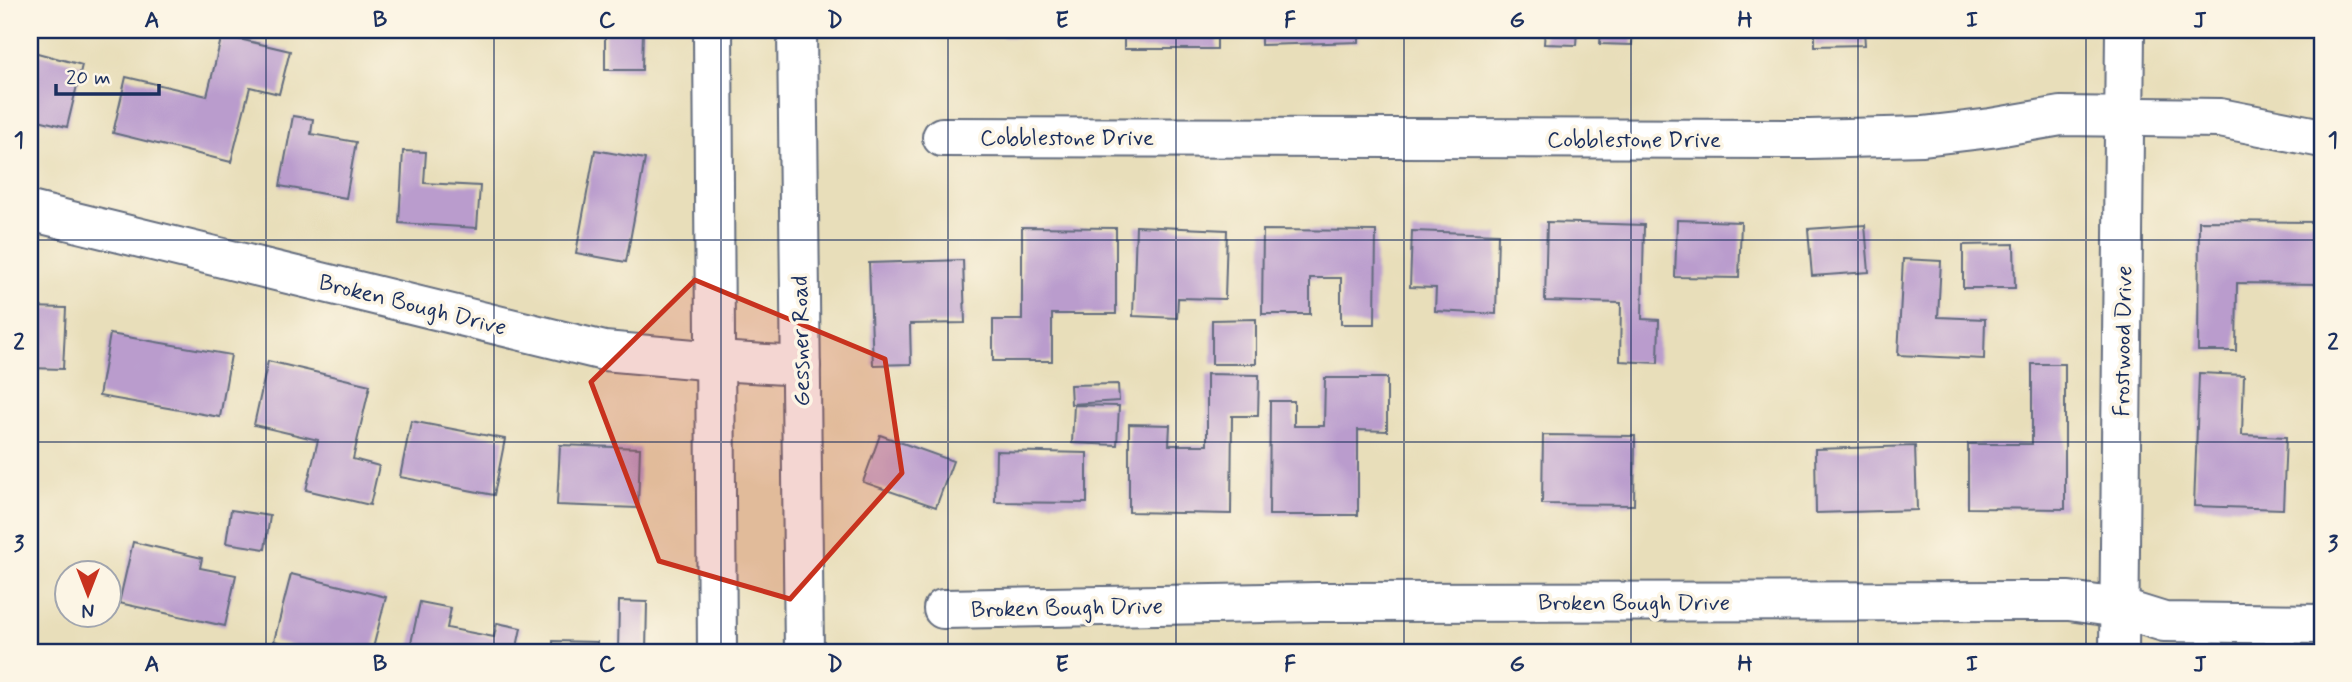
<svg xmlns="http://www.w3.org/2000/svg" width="2352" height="682" font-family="Mynerve,sans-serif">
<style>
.building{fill:#ba9ccd}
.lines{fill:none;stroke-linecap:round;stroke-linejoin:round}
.street-casing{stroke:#636c7e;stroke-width:42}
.secondary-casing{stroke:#636c7e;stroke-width:42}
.street{stroke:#fff;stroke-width:38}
.secondary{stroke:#fff;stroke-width:38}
.marked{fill:#c8321e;fill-opacity:0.2;stroke:#c8321e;stroke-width:5;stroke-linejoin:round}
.grid{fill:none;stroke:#1b2f5e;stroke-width:2;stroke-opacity:0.55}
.labels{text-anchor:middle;stroke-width:7;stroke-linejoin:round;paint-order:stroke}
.street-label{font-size:23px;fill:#1b2f5e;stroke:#fcf5e5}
.neatline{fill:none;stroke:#1b2f5e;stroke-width:2.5}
.grid-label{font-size:23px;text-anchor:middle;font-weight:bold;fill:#1b2f5e}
</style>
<rect width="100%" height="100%" fill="#fcf5e5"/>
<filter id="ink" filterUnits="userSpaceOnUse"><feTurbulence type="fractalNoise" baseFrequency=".0143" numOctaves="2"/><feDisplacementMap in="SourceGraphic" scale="14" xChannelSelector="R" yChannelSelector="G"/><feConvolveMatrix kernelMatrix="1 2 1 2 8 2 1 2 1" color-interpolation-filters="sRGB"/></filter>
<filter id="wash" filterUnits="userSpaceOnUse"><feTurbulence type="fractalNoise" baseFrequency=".00686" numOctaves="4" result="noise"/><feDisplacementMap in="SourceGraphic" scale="28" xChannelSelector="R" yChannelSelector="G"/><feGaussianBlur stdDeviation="1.57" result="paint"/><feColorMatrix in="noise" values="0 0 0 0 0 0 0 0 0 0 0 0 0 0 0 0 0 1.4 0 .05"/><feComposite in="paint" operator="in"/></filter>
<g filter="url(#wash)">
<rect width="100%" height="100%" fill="#e8deba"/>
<g id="blocks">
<path class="building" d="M605,30H643L642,70H605Z
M863,30H944V32L863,34Z
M1003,30H1095V39L1002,37Z
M1124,30H1217V49H1124Z
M1261,30H1359V42L1261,45Z
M1545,30H1577L1576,45L1544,44Z
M1601,30H1633L1632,45L1600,44Z
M1815,30H1864L1865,45L1815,46Z
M222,35L290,51L279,94L250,87L231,162L113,133L126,77L207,96Z
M30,51L82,65L67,127L30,118Z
M293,116L313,119L311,134L356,142L346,198L280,186Z
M595,150L645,159L626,262L576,253Z
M403,151L426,152L424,183L480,186L477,228L399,223Z
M1677,220L1741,222L1739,278L1675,277Z
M2199,221L2322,222V284L2237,283L2236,351H2198Z
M1547,222L1644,225L1642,319L1659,320L1658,363L1620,361L1621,303L1545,301Z
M1865,225L1869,272L1812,276L1808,229Z
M1136,226L1227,230L1225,299L1178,298L1177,318L1133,316Z
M1022,227L1116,228V314H1052V361H993V320H1022Z
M1263,230L1376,231L1375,324H1341V278H1310V314H1262Z
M1412,231L1498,234L1496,314L1435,311L1436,288L1410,287Z
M2014,244L2015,288H1963V245Z
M1903,259L1941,261L1938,317L1985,319L1984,359L1898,355Z
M963,260L965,323L910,324L911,364L873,365L869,263Z
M30,307L66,308L63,369L30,368Z
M1256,319V364H1212V320Z
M110,334L231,355L220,417L99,396Z
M268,361L370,385L353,459L379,466L370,505L306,490L318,440L254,425Z
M2032,364H2065V509L1968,508V444H2032Z
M2199,373L2244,375L2242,435L2286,437L2283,509L2194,506Z
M1207,374L1259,375L1258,416H1232L1231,514L1129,512V424L1170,425L1169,445H1207Z
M1325,378H1387V431L1358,430V515H1269L1270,401H1294V426H1324Z
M1118,384L1119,401L1071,404L1070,385Z
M1074,405L1119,406L1117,445L1072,443Z
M411,421L505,439L494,495L400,477Z
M880,435L953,461L936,507L863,482Z
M1543,435L1635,436L1634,505L1542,504Z
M560,445L640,448L638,508L557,505Z
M1915,446L1917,510L1816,513L1815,449Z
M996,451L1087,453V503L995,502Z
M231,510L270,516L265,549L226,543Z
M133,542L202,558L200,568L236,575L225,626L119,603Z
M291,574L386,597L372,652H319L274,641Z
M619,601L647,602L646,652H618Z
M420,602L451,608L447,628L494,637L497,623L521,628L516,652H409Z
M553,641L597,642V652H553Z"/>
</g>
</g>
<g filter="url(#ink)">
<use href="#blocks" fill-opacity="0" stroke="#636c7e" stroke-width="2"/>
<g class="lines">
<defs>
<path id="street" d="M942,137L1809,139L1923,136L1991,128L2061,116L2220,118L2322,138
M30,211L604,351L716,361L801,366
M943,609L1318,602L2069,601L2119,608L2164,622L2322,624"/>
<path id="secondary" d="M713,30L717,652
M797,30L804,652
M2119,652L2125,30"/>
</defs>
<use href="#street" class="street-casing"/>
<use href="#secondary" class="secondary-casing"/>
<use href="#street" class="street"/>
<use href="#secondary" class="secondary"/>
</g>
</g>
<path class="marked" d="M695,280L885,359L902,473L790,599L659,561L591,382Z"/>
<path class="grid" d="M266,30V652M494,30V652M721,30V652M948,30V652M1176,30V652M1404,30V652M1631,30V652M1858,30V652M2086,30V652M30,240H2322M30,442H2322"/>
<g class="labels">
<g class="street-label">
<text x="1067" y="145">Cobblestone Drive</text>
<text x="1634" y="147">Cobblestone Drive</text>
<text transform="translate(413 304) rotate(14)" y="8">Broken Bough Drive</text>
<text transform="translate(800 341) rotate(-91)" y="8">Gessner Road</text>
<text transform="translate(2122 341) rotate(-89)" y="8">Frostwood Drive</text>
<text x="1634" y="610">Broken Bough Drive</text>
<text transform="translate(1067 607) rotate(-1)" y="8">Broken Bough Drive</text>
</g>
</g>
<rect width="2352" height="682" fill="none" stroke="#fcf5e5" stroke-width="77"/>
<g transform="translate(88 594) rotate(180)"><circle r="33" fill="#fcf5e5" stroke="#a2a6af" stroke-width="2"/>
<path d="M0-5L12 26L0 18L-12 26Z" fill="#c8321e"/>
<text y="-10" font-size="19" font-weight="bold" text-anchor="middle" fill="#1b2f5e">N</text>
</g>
<path d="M56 84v10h103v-10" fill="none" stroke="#1b2f5e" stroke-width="3.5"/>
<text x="66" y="84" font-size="21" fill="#1b2f5e" stroke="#fcf5e5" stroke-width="5" paint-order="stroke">20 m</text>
<rect x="38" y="38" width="2276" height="606" class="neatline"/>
<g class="grid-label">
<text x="152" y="27">A</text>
<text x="380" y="27">B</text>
<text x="607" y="27">C</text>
<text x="835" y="27">D</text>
<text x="1062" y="27">E</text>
<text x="1290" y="27">F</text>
<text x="1517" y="27">G</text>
<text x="1745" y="27">H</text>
<text x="1972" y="27">I</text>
<text x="2200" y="27">J</text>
<text x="19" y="147">1</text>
<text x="2333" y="147">1</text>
<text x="19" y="349">2</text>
<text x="2333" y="349">2</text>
<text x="19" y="551">3</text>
<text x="2333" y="551">3</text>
<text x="152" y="671">A</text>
<text x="380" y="671">B</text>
<text x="607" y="671">C</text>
<text x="835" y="671">D</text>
<text x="1062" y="671">E</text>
<text x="1290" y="671">F</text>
<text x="1517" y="671">G</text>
<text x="1745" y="671">H</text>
<text x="1972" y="671">I</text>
<text x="2200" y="671">J</text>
</g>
</svg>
